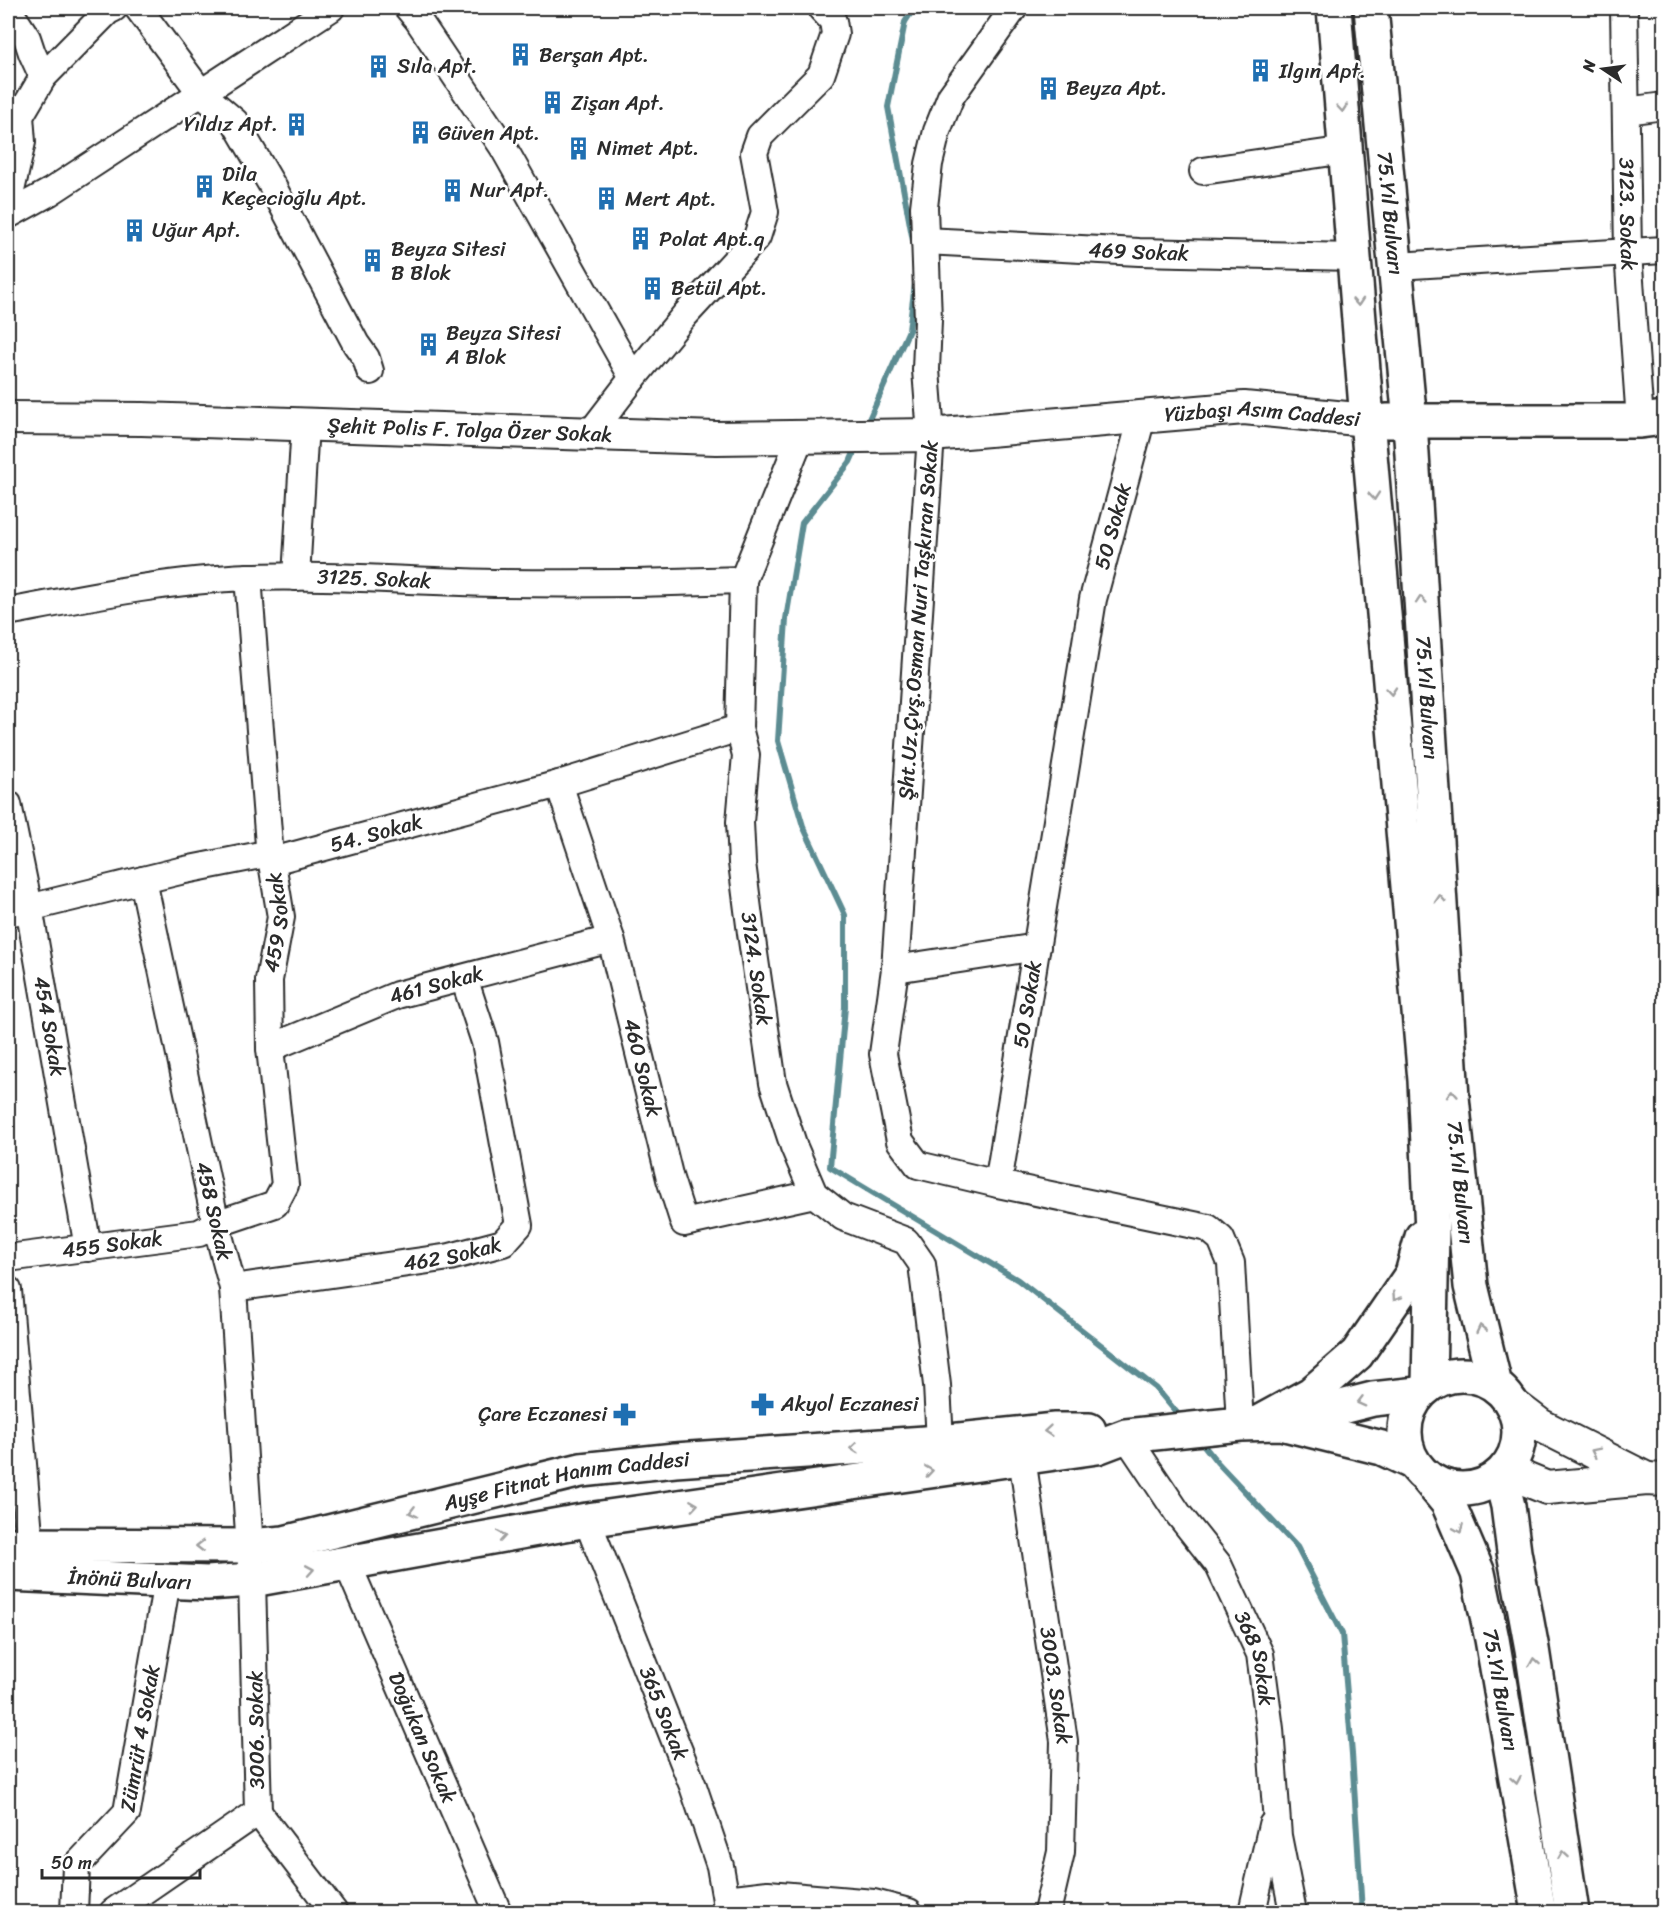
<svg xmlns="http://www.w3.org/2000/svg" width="1672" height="1920" font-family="Sriracha,sans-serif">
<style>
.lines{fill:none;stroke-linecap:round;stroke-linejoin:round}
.stream{stroke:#5c8c92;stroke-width:6}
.minor-casing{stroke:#2b2b2b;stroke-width:30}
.tertiary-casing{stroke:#2b2b2b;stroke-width:36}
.secondary-casing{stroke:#2b2b2b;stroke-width:38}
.minor{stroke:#fff;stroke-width:26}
.tertiary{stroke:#fff;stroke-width:32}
.secondary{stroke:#fff;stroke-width:33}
.oneway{stroke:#a0a0a0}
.labels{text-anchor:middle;stroke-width:5;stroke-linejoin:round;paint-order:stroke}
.poi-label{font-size:21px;fill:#2b2b2b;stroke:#fff;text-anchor:start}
.street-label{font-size:21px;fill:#2b2b2b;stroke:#fff}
</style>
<rect width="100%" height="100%" fill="#fff"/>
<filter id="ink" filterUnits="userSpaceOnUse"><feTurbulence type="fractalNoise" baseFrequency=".0167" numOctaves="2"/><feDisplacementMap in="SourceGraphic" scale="12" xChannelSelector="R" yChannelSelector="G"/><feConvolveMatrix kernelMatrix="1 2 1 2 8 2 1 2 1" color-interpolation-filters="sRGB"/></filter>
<g filter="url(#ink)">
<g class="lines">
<path class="stream" d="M913,241L888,107L905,22L914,8
M866,426L909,330L915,284
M857,446L850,462L802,523L786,619L778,741L803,826L845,915V1007L830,1167L1018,1280L1156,1388L1182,1419
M1198,1438L1217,1462L1297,1547L1342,1634L1352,1754L1362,1912"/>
<defs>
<g id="minor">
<path d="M138,8L201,93L235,122L273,187L356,344L366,358L370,371"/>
<path d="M408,8L418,20L503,147L633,378"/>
<path d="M1014,8L951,96L937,131L929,164L924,207L928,320L926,370L931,435L895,969L883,1054L900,1141L918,1165L998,1184L1208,1228L1221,1239L1231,1263L1240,1424"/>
<path id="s1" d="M1624,8L1628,253L1640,421"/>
<path d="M8,9L27,38L32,53L43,77"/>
<path d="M1626,111L1664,106"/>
<path d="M1203,171L1346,150"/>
<path d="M8,204L22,142L20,116L43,77L108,11L114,8"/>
<path d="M8,215L50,192L331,8"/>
<path id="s2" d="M925,241L1139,252L1354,257"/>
<path d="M1396,266L1664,250"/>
<path d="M590,434L633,378L685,315L757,237L765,212L754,153L760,136L821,75L835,34L833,21L821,8"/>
<path id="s3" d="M800,438L743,580L739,728L746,755L740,822L742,863L751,933L773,1083L794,1147L814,1194L843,1217L906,1241L922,1264L937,1385L940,1442"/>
<path d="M296,577L305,424"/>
<path id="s4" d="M8,612C87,597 168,580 249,577C334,574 418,582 503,583C583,584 663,583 743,580"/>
<path id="s5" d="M559,784L611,939L670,1179L684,1223L814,1194"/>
<path id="s6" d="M8,804L29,907L88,1248"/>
<path id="s7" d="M8,913L180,871L271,853L280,859L559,784L739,728"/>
<path d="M895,969L1037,947"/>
<path id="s8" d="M270,1048L397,995L611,939"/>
<path id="s9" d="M998,1184L1093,599L1142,417"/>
<path id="s10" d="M8,1258L199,1233L216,1224L275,1204L285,1185L270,1048L269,980L281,917L269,845L248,577"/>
<path id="s11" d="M233,1288L450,1257L503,1243L519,1225L485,1042L464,978"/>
<path d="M8,1290L30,1545"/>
<path id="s12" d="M1126,1436L1179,1515L1218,1564L1260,1654L1270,1729L1278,1836L1293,1912"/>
<path id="s13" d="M1022,1458L1064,1741L1061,1852L1047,1912"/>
<path id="s14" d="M587,1520L693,1786L720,1866L728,1912"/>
<path id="s15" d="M347,1563L498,1912"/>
<path d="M258,1812L334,1912"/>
<path d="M726,1899L768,1894L874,1903L909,1912"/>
<path id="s16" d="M74,1912L76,1866L127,1812L167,1581"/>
<path d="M113,1912L258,1812L252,1580L233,1288L216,1224L143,880"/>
<path d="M1252,1912L1272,1825"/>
</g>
<g id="tertiary">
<path id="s17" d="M8,418L142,419L716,438L931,435L1244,408L1367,420"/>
<path d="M1511,1403L1540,1425L1647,1479"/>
<path d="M1508,1467L1525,1479L1547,1488L1647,1479L1664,1480"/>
</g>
<g id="secondary">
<path d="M1334,8L1367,420L1425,1080L1432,1231L1429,1385"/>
<path id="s18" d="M1371,8L1410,422L1452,1097L1471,1286L1495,1385"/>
<path d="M1387,421H1640L1664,418"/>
<circle cx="1462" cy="1432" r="57"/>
<path d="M1286,1421L1373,1399L1418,1394"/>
<path d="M1260,1422L1311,1394L1357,1354L1412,1274L1422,1237"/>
<path d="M1500,1475L1508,1506L1514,1552L1532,1649L1572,1912"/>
<path id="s19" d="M1429,1480L1448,1503L1478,1573L1492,1639L1539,1912"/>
<path id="s20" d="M8,1545L249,1546L284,1543L581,1470L675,1460L940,1442L1055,1430H1089"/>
<path id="s21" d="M8,1574L207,1583L252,1580L587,1520L1097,1447L1126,1436L1240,1424L1281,1423L1382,1448L1412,1462"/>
</g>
</defs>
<use href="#minor" class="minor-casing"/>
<use href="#tertiary" class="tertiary-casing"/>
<use href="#secondary" class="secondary-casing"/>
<use href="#minor" class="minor"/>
<use href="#tertiary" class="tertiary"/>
<use href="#secondary" class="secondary"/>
</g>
<defs><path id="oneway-chevron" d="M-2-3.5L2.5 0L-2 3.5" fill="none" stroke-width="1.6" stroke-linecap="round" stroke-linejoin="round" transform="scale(1.5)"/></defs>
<g class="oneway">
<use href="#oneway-chevron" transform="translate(1342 108) rotate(85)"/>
<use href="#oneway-chevron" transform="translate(1358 302) rotate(86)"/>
<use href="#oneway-chevron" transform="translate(1374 496) rotate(85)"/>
<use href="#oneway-chevron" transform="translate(1421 600) rotate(-94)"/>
<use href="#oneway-chevron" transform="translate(1391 691) rotate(85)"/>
<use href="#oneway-chevron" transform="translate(1440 899) rotate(-94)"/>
<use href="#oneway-chevron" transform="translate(1452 1094) rotate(-94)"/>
<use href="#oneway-chevron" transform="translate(1396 1297) rotate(124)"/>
<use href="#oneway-chevron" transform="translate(1481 1329) rotate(-103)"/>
<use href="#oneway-chevron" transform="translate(1361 1402) rotate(165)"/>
<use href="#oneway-chevron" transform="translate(1048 1431) rotate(175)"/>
<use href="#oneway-chevron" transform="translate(854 1448) rotate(175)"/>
<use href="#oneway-chevron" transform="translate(1595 1452) rotate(-154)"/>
<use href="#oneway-chevron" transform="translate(929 1471) rotate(-8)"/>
<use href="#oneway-chevron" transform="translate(694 1505) rotate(-8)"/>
<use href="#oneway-chevron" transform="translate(413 1512) rotate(166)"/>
<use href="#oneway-chevron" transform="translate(1459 1529) rotate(67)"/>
<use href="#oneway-chevron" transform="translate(502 1536) rotate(-10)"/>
<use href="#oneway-chevron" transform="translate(200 1546) rotate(-180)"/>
<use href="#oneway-chevron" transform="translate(310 1570) rotate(-10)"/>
<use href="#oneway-chevron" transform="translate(1534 1662) rotate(-99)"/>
<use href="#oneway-chevron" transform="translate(1516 1780) rotate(80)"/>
<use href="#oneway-chevron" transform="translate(1563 1855) rotate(-99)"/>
</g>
</g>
<defs>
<symbol id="building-bare" viewBox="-9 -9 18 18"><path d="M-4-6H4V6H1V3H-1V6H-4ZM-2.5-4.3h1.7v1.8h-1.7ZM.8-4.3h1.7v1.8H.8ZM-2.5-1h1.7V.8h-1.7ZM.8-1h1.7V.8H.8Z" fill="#1f6fb2" stroke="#fff" stroke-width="2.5" paint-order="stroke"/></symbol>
<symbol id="pharmacy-bare" viewBox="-9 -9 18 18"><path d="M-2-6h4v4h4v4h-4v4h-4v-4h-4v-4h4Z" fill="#1f6fb2" stroke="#fff" stroke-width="2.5" paint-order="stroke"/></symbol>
</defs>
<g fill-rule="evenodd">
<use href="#building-bare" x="504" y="38" width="33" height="33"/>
<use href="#building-bare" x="362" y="50" width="33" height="33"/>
<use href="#building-bare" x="1244" y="54" width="33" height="33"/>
<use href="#building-bare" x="1032" y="72" width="33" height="33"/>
<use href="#building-bare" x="536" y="86" width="33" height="33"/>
<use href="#building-bare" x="280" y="108" width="33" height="33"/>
<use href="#building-bare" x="404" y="116" width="33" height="33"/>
<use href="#building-bare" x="562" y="132" width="33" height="33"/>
<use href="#building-bare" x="188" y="170" width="33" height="33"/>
<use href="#building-bare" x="436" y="174" width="33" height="33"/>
<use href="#building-bare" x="590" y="182" width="33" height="33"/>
<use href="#building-bare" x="118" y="214" width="33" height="33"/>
<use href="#building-bare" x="624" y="222" width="33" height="33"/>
<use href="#building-bare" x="356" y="244" width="33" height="33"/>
<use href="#building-bare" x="636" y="272" width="33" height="33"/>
<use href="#building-bare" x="412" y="328" width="33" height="33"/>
<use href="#pharmacy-bare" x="746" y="1388" width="33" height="33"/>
<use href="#pharmacy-bare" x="608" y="1398" width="33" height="33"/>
</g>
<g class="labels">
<g class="poi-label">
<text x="539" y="62">Berşan Apt.</text>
<text x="397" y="73">Sıla Apt.</text>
<text x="1279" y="78">Ilgın Apt.</text>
<text x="1066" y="95">Beyza Apt.</text>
<text x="571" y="110">Zişan Apt.</text>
<text x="278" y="131" text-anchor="end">Yıldız Apt.</text>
<text x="438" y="140">Güven Apt.</text>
<text x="597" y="155">Nimet Apt.</text>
<text x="222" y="181">Dila<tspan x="222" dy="24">Keçecioğlu Apt.</tspan></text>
<text x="470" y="197">Nur Apt.</text>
<text x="625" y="206">Mert Apt.</text>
<text x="152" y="237">Uğur Apt.</text>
<text x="659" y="246">Polat Apt.q</text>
<text x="391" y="256">Beyza Sitesi<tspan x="391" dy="24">B Blok</tspan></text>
<text x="671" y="295">Betül Apt.</text>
<text x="446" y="340">Beyza Sitesi<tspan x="446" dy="24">A Blok</tspan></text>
<text x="781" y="1411">Akyol Eczanesi</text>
<text x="607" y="1421" text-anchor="end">Çare Eczanesi</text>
</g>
<g class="street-label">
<text dy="7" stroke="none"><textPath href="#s18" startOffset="206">75.Yıl Bulvarı</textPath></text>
<text dy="7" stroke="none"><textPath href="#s1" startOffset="206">3123. Sokak</textPath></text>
<text dy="7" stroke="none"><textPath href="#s2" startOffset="214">469 Sokak</textPath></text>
<text dy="7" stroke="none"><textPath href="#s17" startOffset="1256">Yüzbaşı Asım Caddesi</textPath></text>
<text dy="7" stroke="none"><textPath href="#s17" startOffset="462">Şehit Polis F. Tolga Özer Sokak</textPath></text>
<text dy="7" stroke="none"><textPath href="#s9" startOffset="668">50 Sokak</textPath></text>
<text dy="7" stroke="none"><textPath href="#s4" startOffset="369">3125. Sokak</textPath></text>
<text transform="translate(918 620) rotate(-86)" y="7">Şht.Uz.Çvş.Osman Nuri Taşkıran Sokak</text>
<text dy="7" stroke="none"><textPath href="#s18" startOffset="692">75.Yıl Bulvarı</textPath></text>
<text dy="7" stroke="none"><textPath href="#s7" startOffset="380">54. Sokak</textPath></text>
<text dy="7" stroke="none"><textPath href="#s10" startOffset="560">459 Sokak</textPath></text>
<text dy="7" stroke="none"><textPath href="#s3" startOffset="544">3124. Sokak</textPath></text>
<text dy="7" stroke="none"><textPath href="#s8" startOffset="178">461 Sokak</textPath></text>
<text dy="7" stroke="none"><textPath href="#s9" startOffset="182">50 Sokak</textPath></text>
<text dy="7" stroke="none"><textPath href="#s6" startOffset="226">454 Sokak</textPath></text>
<text dy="7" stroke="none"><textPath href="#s5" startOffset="296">460 Sokak</textPath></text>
<text dy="7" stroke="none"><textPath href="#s18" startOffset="1178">75.Yıl Bulvarı</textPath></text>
<text transform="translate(214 1211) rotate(77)" y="7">458 Sokak</text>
<text dy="7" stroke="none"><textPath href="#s10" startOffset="105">455 Sokak</textPath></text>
<text dy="7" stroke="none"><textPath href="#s11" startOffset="222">462 Sokak</textPath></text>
<text dy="7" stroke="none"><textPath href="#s20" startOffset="566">Ayşe Fitnat Hanım Caddesi</textPath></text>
<text dy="7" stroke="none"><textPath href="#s21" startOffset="122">İnönü Bulvarı</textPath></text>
<text dy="7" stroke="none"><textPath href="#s12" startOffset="260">368 Sokak</textPath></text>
<text dy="7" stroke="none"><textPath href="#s13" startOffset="230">3003. Sokak</textPath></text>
<text dy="7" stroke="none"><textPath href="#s19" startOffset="225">75.Yıl Bulvarı</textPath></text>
<text dy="7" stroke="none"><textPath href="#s14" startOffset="208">365 Sokak</textPath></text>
<text transform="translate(256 1730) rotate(-91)" y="7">3006. Sokak</text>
<text dy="7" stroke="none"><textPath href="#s16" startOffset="195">Zümrüt 4 Sokak</textPath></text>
<text dy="7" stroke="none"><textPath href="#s15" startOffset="190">Doğukan Sokak</textPath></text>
</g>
</g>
<rect width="1672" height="1920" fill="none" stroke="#fff" stroke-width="30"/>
<rect x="15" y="15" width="1642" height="1890" fill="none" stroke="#2b2b2b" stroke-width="2" filter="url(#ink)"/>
<g transform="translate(1603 69) rotate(283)" stroke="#ffffff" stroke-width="4.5" paint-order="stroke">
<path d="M0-4.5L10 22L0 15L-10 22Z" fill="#2b2b2b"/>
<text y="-9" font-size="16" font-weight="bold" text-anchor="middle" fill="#2b2b2b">N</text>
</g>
<path d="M42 1869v9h158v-9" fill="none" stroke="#2b2b2b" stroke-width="3"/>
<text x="51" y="1869" font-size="18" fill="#2b2b2b" stroke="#ffffff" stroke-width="4.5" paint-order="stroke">50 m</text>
</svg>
